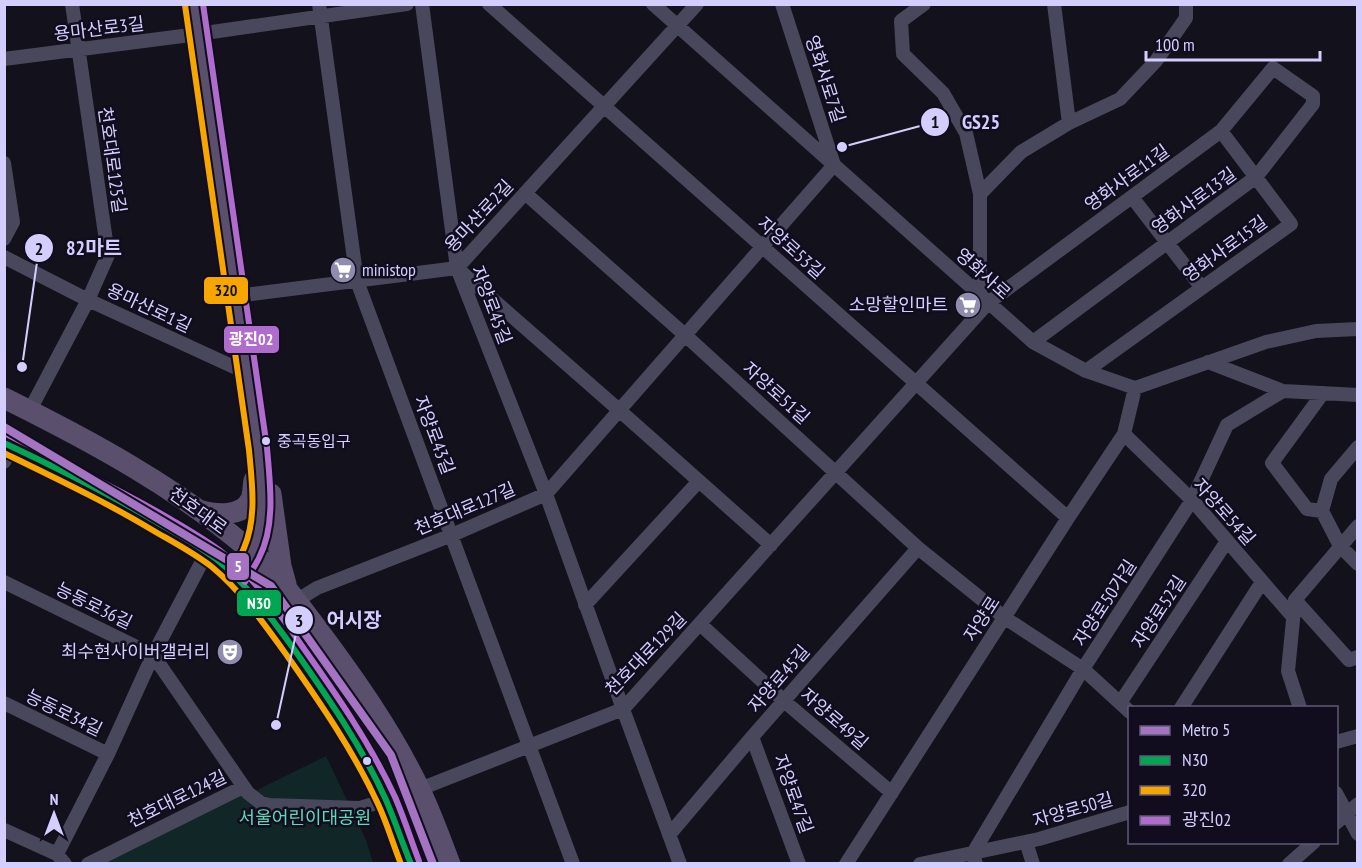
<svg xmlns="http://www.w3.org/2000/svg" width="1362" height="868" font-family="'PT Sans Narrow','Noto Sans KR',sans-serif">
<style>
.green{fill:#112626}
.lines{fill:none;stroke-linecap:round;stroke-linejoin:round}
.minor{stroke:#48475c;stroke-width:14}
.primary{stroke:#5a506d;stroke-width:21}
.bus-1-casing{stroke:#110d1f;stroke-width:10}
.bus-2-casing{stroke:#110d1f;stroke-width:10}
.bus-3-casing{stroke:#110d1f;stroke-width:10}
.bus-1{stroke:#00a651;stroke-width:6}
.bus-2{stroke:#f7a600;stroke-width:6}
.bus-3{stroke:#b06ccc;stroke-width:6}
.metro-1-casing{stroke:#110d1f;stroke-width:12}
.metro-1{stroke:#a474c2;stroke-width:8}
.bus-dot{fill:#d3cefd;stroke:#110d1f;stroke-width:2}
.labels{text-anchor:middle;stroke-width:5;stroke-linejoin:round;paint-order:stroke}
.bus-label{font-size:16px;fill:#d3cefd;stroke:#110d1f;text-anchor:start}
.street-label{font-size:18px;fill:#d3cefd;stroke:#110d1f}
.poi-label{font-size:18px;fill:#d3cefd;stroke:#110d1f;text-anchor:end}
.park-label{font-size:18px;fill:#5ed9ba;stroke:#110d1f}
.leader{fill:none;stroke:#d3cefd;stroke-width:2}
.callout-dot{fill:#d3cefd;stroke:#110d1f;stroke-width:2}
.mark-label{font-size:18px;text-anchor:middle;font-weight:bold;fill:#111}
.callout-label{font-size:20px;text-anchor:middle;font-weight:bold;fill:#d3cefd;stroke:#110d1f;stroke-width:5;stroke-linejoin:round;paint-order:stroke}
.line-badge{stroke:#110d1f;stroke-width:2}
.badge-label{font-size:16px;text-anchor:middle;font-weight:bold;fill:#fff}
.pale-badge-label{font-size:16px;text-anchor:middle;font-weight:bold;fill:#111}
</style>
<rect width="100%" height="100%" fill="#13111b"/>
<path class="green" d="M326,756L366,840L373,863L96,864L242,791L245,796Z"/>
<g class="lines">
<path class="minor" d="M319,4L357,281L573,864
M422,4L457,268L546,494L623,709L680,864
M489,4L1068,518
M653,4L1033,342L1086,371L1135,388L1266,342L1316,331L1358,329
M924,4L901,21L903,54L943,93L966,133L980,194V295
M1054,4L1069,123
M4,59L198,34L407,4
M4,163L13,222L4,239
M525,193L685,335L918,548L1005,618L1083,669L1130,712
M980,194L1021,152L1069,123L1120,99L1156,61L1186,18V4
M1132,197L1202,288
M4,257L88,300L247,373
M458,269L619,410L771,545
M236,296L457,268L697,4
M1208,362L1283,391L1358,395
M1086,371L1291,224L1221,131
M30,410L88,300L108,255L72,4
M1124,434L1192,500L1293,617
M1358,447L1331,479L1322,511L1340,546L1358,564
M4,462L12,447
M1322,511L1307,509L1272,463L1323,393
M4,582L153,655L248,793L261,803L269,805L360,808L386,800
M1295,600L1288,671L1300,708
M1295,600L1358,526
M1295,600L1349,660L1358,657
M296,601L317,588L452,535L546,494L834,165L782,4
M585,605L699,481
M700,624L784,701L892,793
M4,703L108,754
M1120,703L1227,541
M1181,708L1262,582
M752,737L799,864
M1336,742L1358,736
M420,789L623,709L988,303L1221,131L1273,68L1313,96V104L1256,177L1033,342
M1336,793L1358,834
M1336,823L1358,804
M4,830L57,854L65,864
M669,835L752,737L918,548
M1026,842L1033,864
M57,854L108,754L153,655L207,552
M88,864L243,787
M846,864L1068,518L1124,434L1135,388
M920,864L1039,839L1130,812
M976,864L973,853L1083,669L1192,500L1227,425L1283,391
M1289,864L1314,842"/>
<path class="primary" d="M194,4L259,459C261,492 265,532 247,561
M4,398C91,441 178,488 251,551C277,573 296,601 316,627C354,678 391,730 419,788C431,812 440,838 450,864
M4,443C58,469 111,494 162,525C183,537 205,549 223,565C251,589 272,618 293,648C327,696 361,746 386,800C395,820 402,842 411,864
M271,494L281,566L286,584
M199,510C215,515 242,518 251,499C253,494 253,486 254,480"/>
<defs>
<path id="bus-1" d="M4,443C57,468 108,493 158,523C178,534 198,545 216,559C248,585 272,619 296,652C329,699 362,747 386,800C395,821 402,842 411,864"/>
<path id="bus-2" d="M185,5L249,450C252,482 257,518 244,548C241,557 234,564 229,572
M4,453C55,478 106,502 154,531C173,542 194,553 212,567C242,592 265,625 288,657C321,704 354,752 378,804C387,823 393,844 401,864"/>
<path id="bus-3" d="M203,4L267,448C270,483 276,525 259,558C255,566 250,574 245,582
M8,435C61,461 114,487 165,516C185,528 205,539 223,553C255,579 279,612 302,646C336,694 370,743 395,797C404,818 411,840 419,861"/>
</defs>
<use href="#bus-1" class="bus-1-casing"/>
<use href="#bus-2" class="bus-2-casing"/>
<use href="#bus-3" class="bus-3-casing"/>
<use href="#bus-1" class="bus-1"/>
<use href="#bus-2" class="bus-2"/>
<use href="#bus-3" class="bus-3"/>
<defs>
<path id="metro-1" d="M4,427L271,586L391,755L433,864"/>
</defs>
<use href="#metro-1" class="metro-1-casing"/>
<use href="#metro-1" class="metro-1"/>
</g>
<defs>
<symbol id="supermarket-disc" viewBox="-11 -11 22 22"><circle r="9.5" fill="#908cae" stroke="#110d1f"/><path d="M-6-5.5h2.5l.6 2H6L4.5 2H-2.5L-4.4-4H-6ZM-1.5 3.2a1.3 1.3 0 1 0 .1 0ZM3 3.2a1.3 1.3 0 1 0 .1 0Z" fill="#fff"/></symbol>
<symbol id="theatre-disc" viewBox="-11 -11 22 22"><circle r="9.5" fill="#908cae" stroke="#110d1f"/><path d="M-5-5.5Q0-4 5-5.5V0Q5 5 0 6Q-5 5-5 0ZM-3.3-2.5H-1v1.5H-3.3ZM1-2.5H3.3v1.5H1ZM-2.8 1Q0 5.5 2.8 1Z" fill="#fff"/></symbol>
</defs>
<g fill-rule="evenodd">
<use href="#supermarket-disc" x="328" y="255" width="30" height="30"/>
<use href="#supermarket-disc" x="953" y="290" width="30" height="30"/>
<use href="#theatre-disc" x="215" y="637" width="30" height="30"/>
</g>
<g class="bus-dot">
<circle cx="266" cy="441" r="5"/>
<circle cx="367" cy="761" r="5"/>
</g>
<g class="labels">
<g class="bus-label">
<text x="277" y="447">중곡동입구</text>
</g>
<g class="street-label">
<text transform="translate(99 29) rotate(-7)" y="6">용마산로3길</text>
<text transform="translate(825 79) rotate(72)" y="6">영화사로7길</text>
<text transform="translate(112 160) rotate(82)" y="6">천호대로125길</text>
<text transform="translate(1127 178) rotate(-36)" y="6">영화사로11길</text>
<text transform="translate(1194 201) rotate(-36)" y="6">영화사로13길</text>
<text transform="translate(479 216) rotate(-47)" y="6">용마산로2길</text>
<text transform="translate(791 248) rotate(42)" y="6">자양로53길</text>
<text transform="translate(1225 249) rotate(-36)" y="6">영화사로15길</text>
<text transform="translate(983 274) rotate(42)" y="6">영화사로</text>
<text transform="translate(491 305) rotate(69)" y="6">자양로45길</text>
<text transform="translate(149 308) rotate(25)" y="6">용마산로1길</text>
<text transform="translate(776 393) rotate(42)" y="6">자양로51길</text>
<text transform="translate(434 435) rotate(69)" y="6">자양로43길</text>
<text transform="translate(465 509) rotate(-23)" y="6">천호대로127길</text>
<text transform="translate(198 511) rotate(36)" y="6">천호대로</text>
<text transform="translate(1224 512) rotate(48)" y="6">자양로54길</text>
<text transform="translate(1105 603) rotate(-57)" y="6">자양로50가길</text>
<text transform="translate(94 606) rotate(26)" y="6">능동로36길</text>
<text transform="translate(1159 612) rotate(-57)" y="6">자양로52길</text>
<text transform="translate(982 619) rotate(-57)" y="6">자양로</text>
<text transform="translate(646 654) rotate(-46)" y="6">천호대로129길</text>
<text transform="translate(779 679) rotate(-49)" y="6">자양로45길</text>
<text transform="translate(64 713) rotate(26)" y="6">능동로34길</text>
<text transform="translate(834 719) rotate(41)" y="6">자양로49길</text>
<text transform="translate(793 794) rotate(70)" y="6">자양로47길</text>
<text transform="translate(177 799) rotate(-26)" y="6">천호대로124길</text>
<text transform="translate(1073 810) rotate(-16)" y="6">자양로50길</text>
</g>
<g class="poi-label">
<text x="362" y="276" text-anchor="start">ministop</text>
<text x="948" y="311">소망할인마트</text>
<text x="210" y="658">최수현사이버갤러리</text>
</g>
<g class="park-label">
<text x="305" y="824">서울어린이대공원</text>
</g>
</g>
<path class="leader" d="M842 147L935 122M22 367L39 248M276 725L299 620"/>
<g class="callout-dot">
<circle cx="842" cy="147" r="6"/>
<circle cx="22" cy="367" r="6"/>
<circle cx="276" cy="725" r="6"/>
<circle cx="935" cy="122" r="15"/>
<circle cx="39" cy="248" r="15"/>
<circle cx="299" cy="620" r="15"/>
</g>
<g class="mark-label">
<text x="935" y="128">1</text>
<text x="39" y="255">2</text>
<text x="299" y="627">3</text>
</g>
<g class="callout-label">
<text x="981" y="129">GS25</text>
<text x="94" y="255">82마트</text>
<text x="354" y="627">어시장</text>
</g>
<g class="line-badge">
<rect x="203" y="276" width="46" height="29" rx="6" fill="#f7a600"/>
<rect x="223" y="325" width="57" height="29" rx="6" fill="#b06ccc"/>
<rect x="226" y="552" width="24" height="29" rx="6" fill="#a474c2"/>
<rect x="236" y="589" width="46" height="28" rx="6" fill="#00a651"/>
</g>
<g class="badge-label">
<text x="251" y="345">광진02</text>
<text x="238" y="572">5</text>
<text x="259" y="609">N30</text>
</g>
<g class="pale-badge-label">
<text x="226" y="296">320</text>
</g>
<rect width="1362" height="868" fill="none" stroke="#d3cefd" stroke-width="12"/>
<rect x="1128" y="706" width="210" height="138" fill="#110d1f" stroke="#5f5a78" stroke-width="1.5"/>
<rect x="1140" y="726" width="30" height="9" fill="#a474c2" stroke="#5f5a78" stroke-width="1.5"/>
<text x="1182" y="736" font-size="18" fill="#d3cefd">Metro 5</text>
<rect x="1140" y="756" width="30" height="9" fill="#00a651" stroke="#5f5a78" stroke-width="1.5"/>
<text x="1182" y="766" font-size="18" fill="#d3cefd">N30</text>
<rect x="1140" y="786" width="30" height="9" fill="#f7a600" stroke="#5f5a78" stroke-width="1.5"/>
<text x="1182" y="796" font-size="18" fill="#d3cefd">320</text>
<rect x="1140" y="816" width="30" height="9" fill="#b06ccc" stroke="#5f5a78" stroke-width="1.5"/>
<text x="1182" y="826" font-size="18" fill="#d3cefd">광진02</text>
<g transform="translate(54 814)" stroke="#110d1f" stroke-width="4.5" paint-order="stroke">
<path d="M0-4.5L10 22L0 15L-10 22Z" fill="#d3cefd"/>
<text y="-9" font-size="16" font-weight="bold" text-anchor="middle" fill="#d3cefd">N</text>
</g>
<path d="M1146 51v9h174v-9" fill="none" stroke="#d3cefd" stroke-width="3"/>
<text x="1155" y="51" font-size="18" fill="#d3cefd" stroke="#110d1f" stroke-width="4.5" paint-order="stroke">100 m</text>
</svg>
